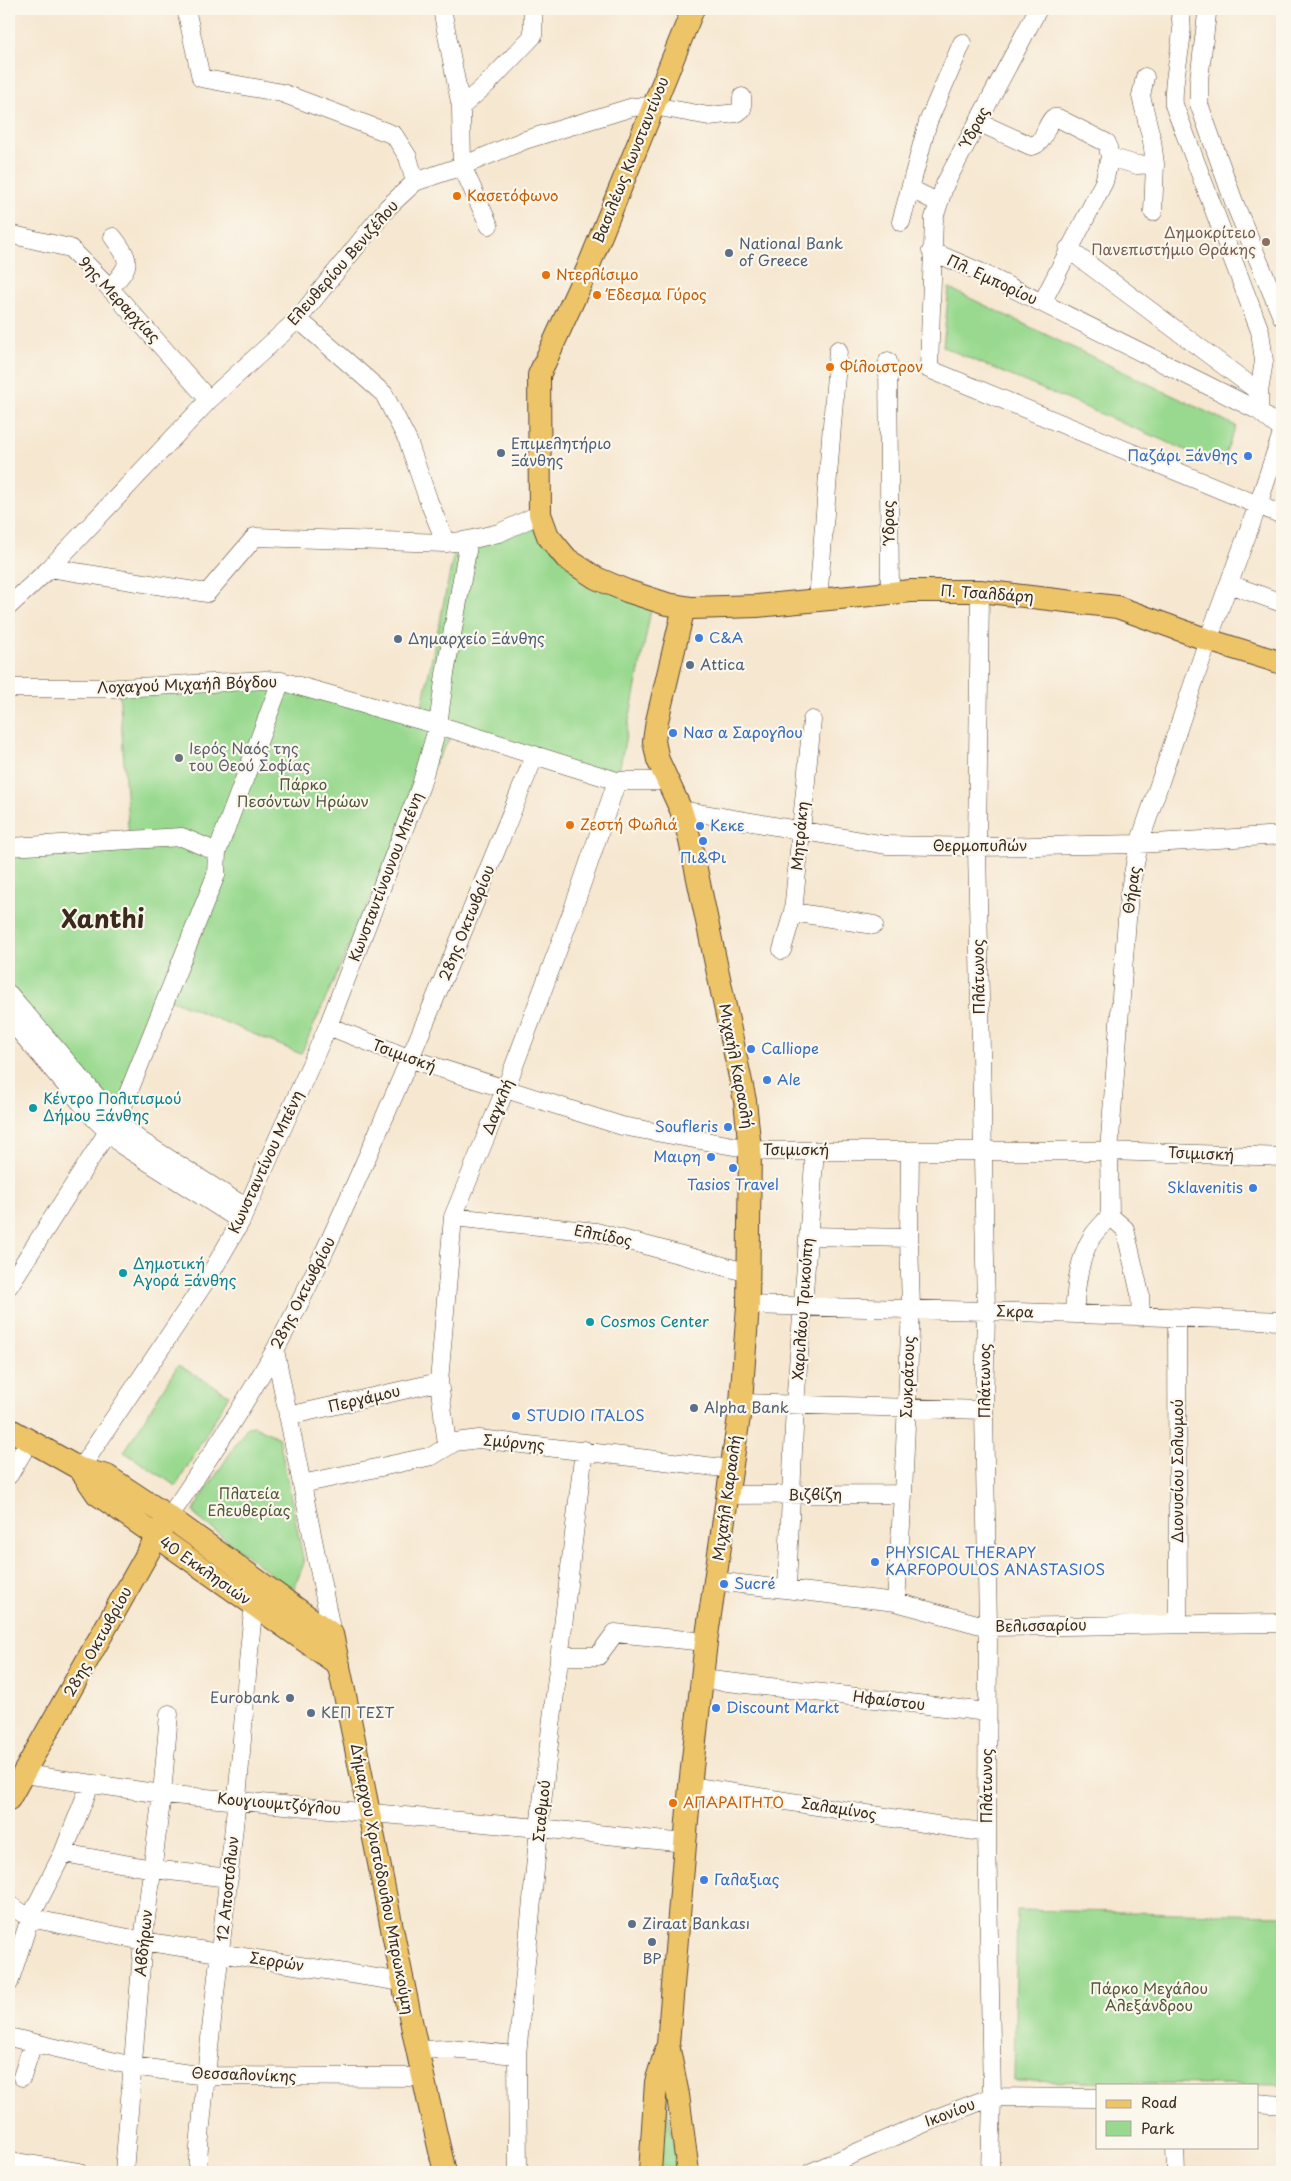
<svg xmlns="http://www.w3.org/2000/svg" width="1291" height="2181" font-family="'Playpen Sans',sans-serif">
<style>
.green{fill:#99d98f;stroke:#6a8256}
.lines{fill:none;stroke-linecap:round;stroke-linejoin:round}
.minor-casing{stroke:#574639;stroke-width:19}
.major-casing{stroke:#574639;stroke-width:24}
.minor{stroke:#fff;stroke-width:18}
.major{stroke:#eec469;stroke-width:22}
.food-dot{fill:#e8710a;stroke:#fbf7ec;stroke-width:2}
.education-dot{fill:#8d6e63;stroke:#fbf7ec;stroke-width:2}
.service-dot{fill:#5c6f8a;stroke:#fbf7ec;stroke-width:2}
.shop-dot{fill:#3f7fe0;stroke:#fbf7ec;stroke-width:2}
.worship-dot{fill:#6b7280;stroke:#fbf7ec;stroke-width:2}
.culture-dot{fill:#0f9aa8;stroke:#fbf7ec;stroke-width:2}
.labels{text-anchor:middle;stroke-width:4.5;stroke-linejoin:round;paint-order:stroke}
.street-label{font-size:15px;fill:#3b2a1e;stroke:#fbf7ec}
.food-label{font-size:15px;fill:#c56008;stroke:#fbf7ec;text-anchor:start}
.education-label{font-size:15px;fill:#785e54;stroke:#fbf7ec;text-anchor:end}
.service-label{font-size:15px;fill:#4e5e75;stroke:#fbf7ec;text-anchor:start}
.shop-label{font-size:15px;fill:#366cbe;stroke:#fbf7ec;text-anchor:start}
.worship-label{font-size:15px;fill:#5b616d;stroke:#fbf7ec;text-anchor:start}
.park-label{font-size:15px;fill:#52563a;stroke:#fbf7ec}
.culture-label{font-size:15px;fill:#0d838f;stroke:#fbf7ec;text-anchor:start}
.town-label{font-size:25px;font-weight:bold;fill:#3b2a1e;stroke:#fbf7ec}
</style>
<rect width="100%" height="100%" fill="#fbf7ec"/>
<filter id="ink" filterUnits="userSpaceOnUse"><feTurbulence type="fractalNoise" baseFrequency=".02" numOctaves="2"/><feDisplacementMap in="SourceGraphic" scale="10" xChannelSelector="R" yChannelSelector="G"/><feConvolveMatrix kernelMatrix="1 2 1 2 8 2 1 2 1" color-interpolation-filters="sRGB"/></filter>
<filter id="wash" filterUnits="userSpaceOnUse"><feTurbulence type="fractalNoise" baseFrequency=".0096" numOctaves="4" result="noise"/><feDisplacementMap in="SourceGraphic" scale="20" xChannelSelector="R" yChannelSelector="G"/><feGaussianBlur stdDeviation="1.12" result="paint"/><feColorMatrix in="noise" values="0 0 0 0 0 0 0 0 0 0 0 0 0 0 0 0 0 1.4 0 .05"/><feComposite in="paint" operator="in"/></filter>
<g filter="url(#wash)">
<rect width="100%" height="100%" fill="#f6e7d0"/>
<path class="green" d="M949,288L1236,426L1221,465L943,347Z
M540,514L567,559L653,600L617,781L455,731L421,785L301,1054L167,998L116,1120L9,1000V847L129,840L119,688L281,681L419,720L456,543Z
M178,1365L229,1395L176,1486L124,1452Z
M255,1426L279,1438L304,1563L293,1591L197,1517L194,1512L196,1506L247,1427Z
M1017,1910L1282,1915V2085L1014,2081Z
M665,2092L677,2167L656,2166Z"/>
</g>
<g filter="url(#ink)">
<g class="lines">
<defs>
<path id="minor" d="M186,9L201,78L282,93L394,135L408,157L415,182
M442,9L461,107L462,166L489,225
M1038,9L945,184L934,218L929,369L1282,515
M1179,9C1188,37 1171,74 1174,105L1260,331L1264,361L1259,392V411
M1205,9L1207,14L1199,80V104L1234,202L1282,317
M1145,77L1141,96L1152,141L1155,164L1153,212
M461,107L488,83L533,36V9
M978,122L1031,146C1045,144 1044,127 1053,118H1058L1107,143L1110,157L1104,182L1042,303
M1110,157L1137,165L1155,164
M911,189L939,203
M901,222L928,122L962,43
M9,234L70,248L105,283L209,400
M1068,249L1259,392
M931,251L980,272L1259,411L1282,430
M110,288C131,265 132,262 113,237
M298,319L384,394L408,441L429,502L446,543
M888,361L890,593
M50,568L207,593L255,537L446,543L469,540
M1229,584L1282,603
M980,591L977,847L986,1311L984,1410L988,1627L987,1833L992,2097L990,2172
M818,601L838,350
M9,606L50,568L209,400L298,319L388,207L415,182L462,166L525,140L633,107L653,106L709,116L737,113L742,109V97
M9,688H119L265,680L281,681L438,725L617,781H666
M681,810L886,845L977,847L1139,844L1282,835
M9,847L182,837L217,852
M793,912L874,925
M782,950L793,912L812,720
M9,994L122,1126L141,1141L247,1208
M9,1019L94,1118L123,1146L241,1221
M328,1026L411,1059L622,1126L750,1149L767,1151H1109L1282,1157
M453,1217L596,1232L749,1273
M808,1236L909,1238
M9,1286L121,1111L216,875L217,852L281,681
M748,1305L986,1311L1282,1321
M1074,1314C1076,1289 1078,1259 1092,1237C1096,1230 1104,1223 1110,1216
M1141,1317L1140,1294L1125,1229L1110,1216L1109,1151L1129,894L1139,844L1208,640L1258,505L1282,433
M1177,1318L1178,1624
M275,1350L332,1634
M741,1403L984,1410
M288,1416L439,1382
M447,1445L439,1382L453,1217L505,1090L572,912L617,781
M80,1469L211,1273L241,1221L328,1026L421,785L438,725L445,674L469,540L499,533L540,514
M9,1475L30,1440
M302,1484L432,1456L455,1442L479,1439L732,1469
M727,1495L903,1494
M169,1517C206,1463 242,1409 274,1352C311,1284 343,1212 374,1141C431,1013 482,884 535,755
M715,1581L896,1602L988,1627L1282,1623
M787,1588L795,1405L815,1151
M896,1602L903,1494L911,1309L909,1238L910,1151
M559,1656H598L615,1633L706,1642
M702,1679L987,1712
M24,1774L162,1794L539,1828L685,1843
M690,1786L987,1833
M63,1853L153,1869L229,1878
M9,1905L30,1918L143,1941L402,1982
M9,1983L30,1918L63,1853L90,1785
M9,2037L133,2066L205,2076L422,2077
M416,2050L449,2049L517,2055
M22,2077L33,2043
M1257,2103L1282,2105
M1175,2147L1176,2172
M9,2161L78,2172
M124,2172L143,1941L162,1794L169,1714
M197,2172C206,2054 223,1936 235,1817C243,1747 245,1676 254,1605
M518,2172L517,2055L539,1828L584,1450
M812,2172L934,2119L992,2097L1097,2098"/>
<path id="major" d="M693,9L587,270L539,375L540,514L548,536L567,559L596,578L627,591L667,604L692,608L757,606L911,591H980L1117,607L1208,640L1282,663
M9,1429L80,1469L107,1476L169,1517L332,1634C371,1813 402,1994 445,2172
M80,1469L97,1494L339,1665
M9,1799L164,1524
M668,2044L678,2095L688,2172
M650,2172L656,2082L668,2044L690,1786L706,1642L741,1403L748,1305L750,1149L745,1101L689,836L681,810L658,760L654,741L657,721L684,607"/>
</defs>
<use href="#minor" class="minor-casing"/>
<use href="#major" class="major-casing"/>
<use href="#minor" class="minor"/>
<use href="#major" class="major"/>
</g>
</g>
<g class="food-dot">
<circle cx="457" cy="196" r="5"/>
<circle cx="546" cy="275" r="5"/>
<circle cx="597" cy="295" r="5"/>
<circle cx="830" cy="367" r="5"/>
<circle cx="570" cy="825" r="5"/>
<circle cx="673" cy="1803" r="5"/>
</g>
<circle class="education-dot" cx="1266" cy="242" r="5"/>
<g class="service-dot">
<circle cx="729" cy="253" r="5"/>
<circle cx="501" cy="453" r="5"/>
<circle cx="398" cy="639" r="5"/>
<circle cx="690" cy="665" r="5"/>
<circle cx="694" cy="1408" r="5"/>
<circle cx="290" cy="1698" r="5"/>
<circle cx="311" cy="1713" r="5"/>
<circle cx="632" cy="1924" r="5"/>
<circle cx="652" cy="1942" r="5"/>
</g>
<g class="shop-dot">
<circle cx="1248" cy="456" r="5"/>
<circle cx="699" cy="638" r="5"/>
<circle cx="673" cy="733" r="5"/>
<circle cx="700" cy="826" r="5"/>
<circle cx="703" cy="841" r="5"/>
<circle cx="751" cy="1049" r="5"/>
<circle cx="767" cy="1080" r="5"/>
<circle cx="728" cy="1127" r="5"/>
<circle cx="711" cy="1157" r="5"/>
<circle cx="733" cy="1168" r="5"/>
<circle cx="1253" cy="1188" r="5"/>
<circle cx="516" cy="1416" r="5"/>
<circle cx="875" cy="1562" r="5"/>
<circle cx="724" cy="1584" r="5"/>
<circle cx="716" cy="1708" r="5"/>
<circle cx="704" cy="1880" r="5"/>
</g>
<circle class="worship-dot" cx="179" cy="758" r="5"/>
<g class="culture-dot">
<circle cx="33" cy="1108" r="5"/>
<circle cx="123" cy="1273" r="5"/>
<circle cx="590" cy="1322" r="5"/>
</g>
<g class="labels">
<g class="street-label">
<text transform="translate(975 127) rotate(-62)" y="5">Ύδρας</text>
<text transform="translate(631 160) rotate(-68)" y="5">Βασιλέως Κωνσταντίνου</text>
<text transform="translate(343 263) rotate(-49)" y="5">Ελευθερίου Βενιζέλου</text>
<text transform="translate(992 280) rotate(25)" y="5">Πλ. Εμπορίου</text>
<text transform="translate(119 300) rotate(47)" y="5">9ης Μεραρχίας</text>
<text transform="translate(889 522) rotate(-91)" y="5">Ύδρας</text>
<text transform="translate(987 594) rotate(4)" y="5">Π. Τσαλδάρη</text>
<text transform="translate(187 685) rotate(-2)" y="5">Λοχαγού Μιχαήλ Βόγδου</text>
<text transform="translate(800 836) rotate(-85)" y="5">Μητράκη</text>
<text x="980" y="851">Θερμοπυλών</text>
<text transform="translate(386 877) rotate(-69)" y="5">Κωνσταντίνουνου Μπένη</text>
<text transform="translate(1132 890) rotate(-82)" y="5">Θήρας</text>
<text transform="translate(467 923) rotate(-68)" y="5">28ης Οκτωβρίου</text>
<text transform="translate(979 977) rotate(-91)" y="5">Πλάτωνος</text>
<text transform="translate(404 1056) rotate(20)" y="5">Τσιμισκή</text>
<text transform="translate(736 1066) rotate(79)" y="5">Μιχαήλ Καραολή</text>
<text transform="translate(498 1107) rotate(-68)" y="5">Δαγκλή</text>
<text x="796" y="1155">Τσιμισκή</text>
<text transform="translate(1201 1154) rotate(2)" y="5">Τσιμισκή</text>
<text transform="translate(266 1162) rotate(-65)" y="5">Κωνσταντίνου Μπένη</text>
<text transform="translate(603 1236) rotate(11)" y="5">Ελπίδος</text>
<text transform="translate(303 1293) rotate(-63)" y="5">28ης Οκτωβρίου</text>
<text transform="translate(803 1309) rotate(-86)" y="5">Χαριλάου Τρικούπη</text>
<text transform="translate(1015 1312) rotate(2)" y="5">Σκρα</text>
<text transform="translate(908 1377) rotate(-88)" y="5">Σωκράτους</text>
<text transform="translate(985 1381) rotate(-90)" y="5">Πλάτωνος</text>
<text transform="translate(364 1399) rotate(-13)" y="5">Περγάμου</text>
<text transform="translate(514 1443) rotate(5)" y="5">Σμύρνης</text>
<text transform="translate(1178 1471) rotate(-90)" y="5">Διονυσίου Σολωμού</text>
<text transform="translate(815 1495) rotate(-1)" y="5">Βιζβίζη</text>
<text transform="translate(727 1498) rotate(-82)" y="5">Μιχαήλ Καραολή</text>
<text transform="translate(205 1571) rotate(35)" y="5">40 Εκκλησιών</text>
<text transform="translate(1041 1626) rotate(-1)" y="5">Βελισσαρίου</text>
<text transform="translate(98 1642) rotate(-61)" y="5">28ης Οκτωβρίου</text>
<text transform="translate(889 1701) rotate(7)" y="5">Ηφαίστου</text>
<text transform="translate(987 1786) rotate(-90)" y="5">Πλάτωνος</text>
<text transform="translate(279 1804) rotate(5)" y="5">Κουγιουμτζόγλου</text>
<text transform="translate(839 1809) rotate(9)" y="5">Σαλαμίνος</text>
<text transform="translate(542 1811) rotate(-84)" y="5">Σταθμού</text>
<text transform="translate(382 1879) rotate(79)" y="5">Δήμαρχου Χριστόδουλου Μπρωκούμη</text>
<text transform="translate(228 1889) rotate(-84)" y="5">12 Αποστόλων</text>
<text transform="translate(144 1943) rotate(-84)" y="5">Αβδήρων</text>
<text transform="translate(277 1962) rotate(9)" y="5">Σερρών</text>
<text transform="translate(244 2075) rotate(2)" y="5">Θεσσαλονίκης</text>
<text transform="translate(950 2113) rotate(-21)" y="5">Ικονίου</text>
</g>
<g class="food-label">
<text x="467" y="201">Κασετόφωνο</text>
<text x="556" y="280">Ντερλίσιμο</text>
<text x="607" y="300">Έδεσμα Γύρος</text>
<text x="840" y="372">Φίλοιστρον</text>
<text x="580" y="830">Ζεστή Φωλιά</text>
<text x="683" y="1808">ΑΠΑΡΑΙΤΗΤΟ</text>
</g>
<g class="education-label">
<text x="1256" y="238">Δημοκρίτειο<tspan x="1256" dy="17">Πανεπιστήμιο Θράκης</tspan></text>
</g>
<g class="service-label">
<text x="739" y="249">National Bank<tspan x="739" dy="17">of Greece</tspan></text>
<text x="511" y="449">Επιμελητήριο<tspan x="511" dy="17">Ξάνθης</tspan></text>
<text x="408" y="644">Δημαρχείο Ξάνθης</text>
<text x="700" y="670">Attica</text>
<text x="704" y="1413">Alpha Bank</text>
<text x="280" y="1703" text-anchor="end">Eurobank</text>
<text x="321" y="1718">ΚΕΠ ΤΕΣΤ</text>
<text x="642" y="1929">Ziraat Bankası</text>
<text x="652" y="1964" text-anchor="middle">BP</text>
</g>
<g class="shop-label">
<text x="1238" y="461" text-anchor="end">Παζάρι Ξάνθης</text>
<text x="709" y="643">C&amp;A</text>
<text x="683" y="738">Νασ α Σαρογλου</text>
<text x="710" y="831">Κεκε</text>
<text x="703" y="863" text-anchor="middle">Πι&amp;Φι</text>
<text x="761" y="1054">Calliope</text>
<text x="777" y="1085">Ale</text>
<text x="718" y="1132" text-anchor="end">Soufleris</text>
<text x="701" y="1162" text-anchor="end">Μαιρη</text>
<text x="733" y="1190" text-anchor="middle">Tasios Travel</text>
<text x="1243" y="1193" text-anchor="end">Sklavenitis</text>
<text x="526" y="1421">STUDIO ITALOS</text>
<text x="885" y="1558">PHYSICAL THERAPY<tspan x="885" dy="17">KARFOPOULOS ANASTASIOS</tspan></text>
<text x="734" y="1589">Sucré</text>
<text x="726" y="1713">Discount Markt</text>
<text x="714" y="1885">Γαλαξιας</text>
</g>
<g class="worship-label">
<text x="189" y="754">Ιερός Ναός της<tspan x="189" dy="17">του Θεού Σοφίας</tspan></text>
</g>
<g class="park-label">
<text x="303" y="790">Πάρκο<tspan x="303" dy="17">Πεσόντων Ηρώων</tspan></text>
<text x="249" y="1499">Πλατεία<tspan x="249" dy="17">Ελευθερίας</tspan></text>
<text x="1149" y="1994">Πάρκο Μεγάλου<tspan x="1149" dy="17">Αλεξάνδρου</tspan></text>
</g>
<g class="culture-label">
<text x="43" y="1104">Κέντρο Πολιτισμού<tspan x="43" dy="17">Δήμου Ξάνθης</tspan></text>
<text x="133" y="1269">Δημοτική<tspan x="133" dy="17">Αγορά Ξάνθης</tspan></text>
<text x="600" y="1327">Cosmos Center</text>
</g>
<g class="town-label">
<text x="103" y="928">Xanthi</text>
</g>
</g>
<rect width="1291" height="2181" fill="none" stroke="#fbf7ec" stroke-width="30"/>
<rect x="1096" y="2084" width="162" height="65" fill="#fbf7ec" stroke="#aea59a"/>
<rect x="1106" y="2100" width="25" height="8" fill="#eec469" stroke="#aea59a"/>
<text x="1141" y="2108" font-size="15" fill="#3b2a1e">Road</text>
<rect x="1106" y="2121" width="25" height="15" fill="#99d98f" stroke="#aea59a"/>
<text x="1141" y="2134" font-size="15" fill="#3b2a1e">Park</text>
</svg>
